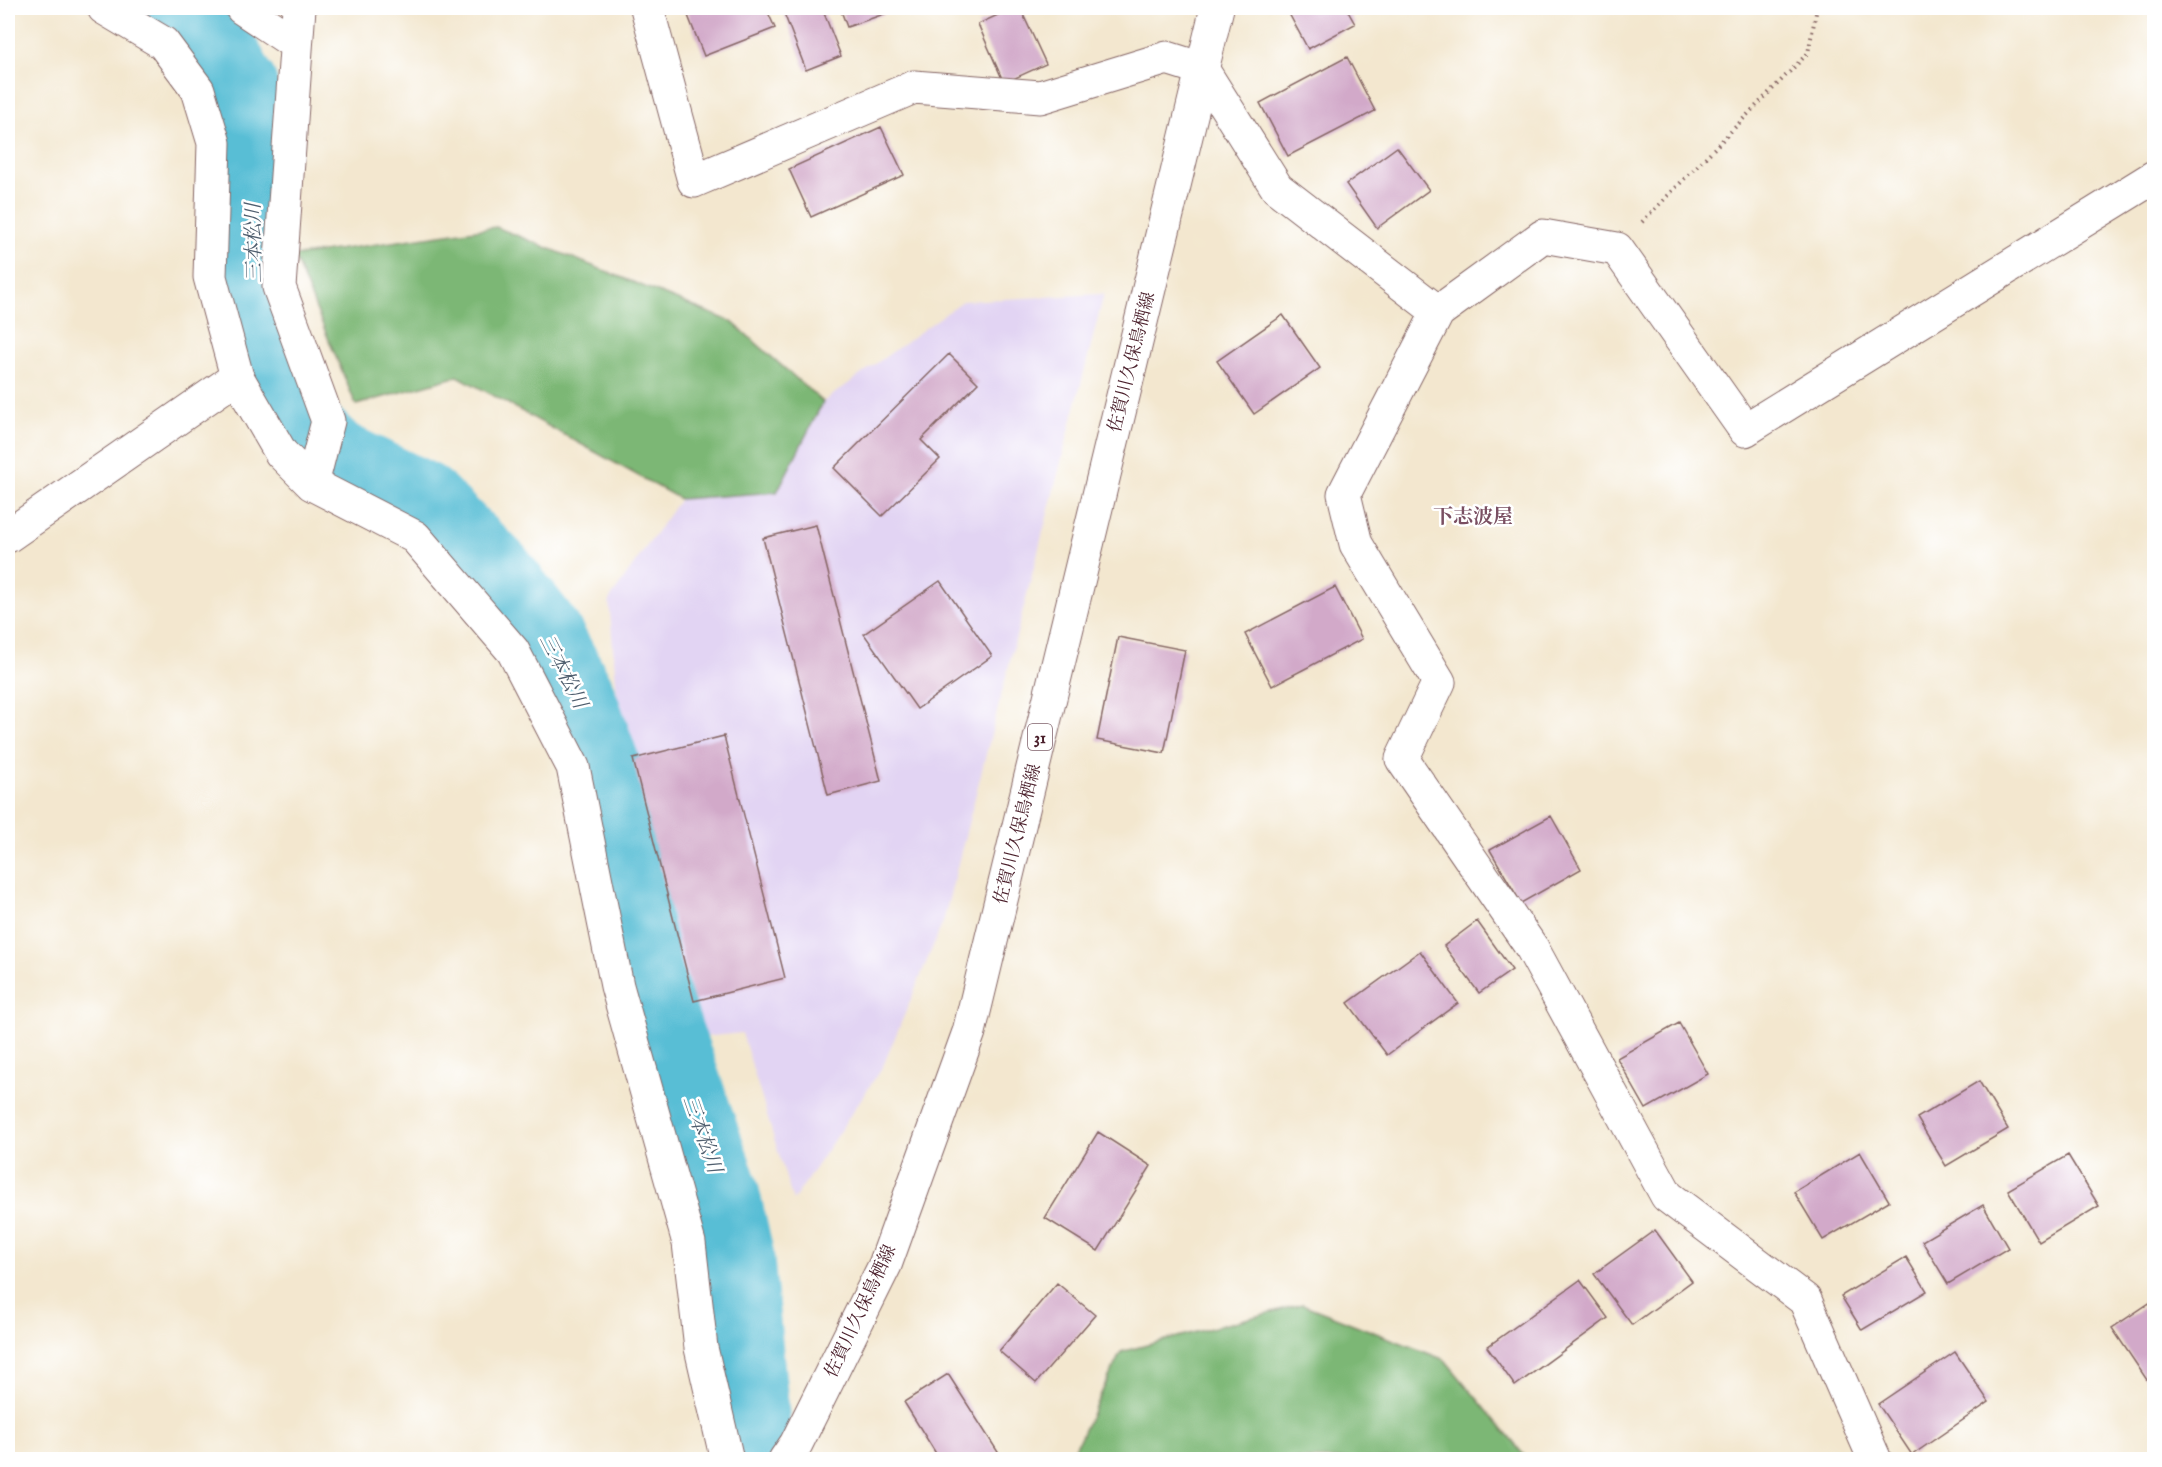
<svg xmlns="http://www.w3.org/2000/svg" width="2162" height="1467" font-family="'IM FELL English','Noto Serif JP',serif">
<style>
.built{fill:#e2d4f3}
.forest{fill:#7cb775;stroke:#636b50;stroke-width:1.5}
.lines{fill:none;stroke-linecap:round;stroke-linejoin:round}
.river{stroke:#58bed5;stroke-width:72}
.building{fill:#d2a9c9}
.minor-casing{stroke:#856564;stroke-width:35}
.major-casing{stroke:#856564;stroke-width:35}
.path{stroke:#856564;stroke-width:4;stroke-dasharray:1.5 4.5;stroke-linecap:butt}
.minor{stroke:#fff;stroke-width:33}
.major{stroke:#fff;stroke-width:33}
.labels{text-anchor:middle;stroke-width:5;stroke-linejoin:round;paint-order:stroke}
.shield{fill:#fff;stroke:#80626b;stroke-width:1.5}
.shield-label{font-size:16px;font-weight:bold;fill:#4a1f2b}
.street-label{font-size:18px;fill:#4a1f2b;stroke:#fff}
.water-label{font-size:20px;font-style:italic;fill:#505f6f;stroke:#fff}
.neighbourhood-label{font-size:20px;font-weight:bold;fill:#7a4f62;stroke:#fff}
</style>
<rect width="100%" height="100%" fill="#fff"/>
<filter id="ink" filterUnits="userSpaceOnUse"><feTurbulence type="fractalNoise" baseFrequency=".0167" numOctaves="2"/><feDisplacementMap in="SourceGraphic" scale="12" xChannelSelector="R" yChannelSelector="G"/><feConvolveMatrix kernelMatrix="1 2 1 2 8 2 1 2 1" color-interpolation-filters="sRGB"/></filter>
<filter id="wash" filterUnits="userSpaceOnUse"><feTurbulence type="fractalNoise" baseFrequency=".008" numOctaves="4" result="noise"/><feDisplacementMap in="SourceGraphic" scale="24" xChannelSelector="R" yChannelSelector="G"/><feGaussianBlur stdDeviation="1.35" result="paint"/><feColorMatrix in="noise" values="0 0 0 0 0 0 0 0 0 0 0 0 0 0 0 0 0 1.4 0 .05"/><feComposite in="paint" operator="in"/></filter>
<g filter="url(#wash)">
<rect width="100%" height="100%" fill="#f3e7cf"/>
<path class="built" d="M1104,294L943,922L883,1066L793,1201L742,1033L653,1042L582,747L618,706L609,600L680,499L777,492L823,402L963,301Z"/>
<path class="forest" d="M496,227L732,322L823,402L777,492L680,499L458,376L356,405L294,256Z
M1302,1304L1445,1360L1527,1459H1070L1121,1352Z"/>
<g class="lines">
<path class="river" d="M181,8L212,33L242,86L254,139L250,284L299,419L337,456L424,498L498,571L545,631L578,692L605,767L646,971L724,1194L738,1255L758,1460"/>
</g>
<g id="blocks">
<path class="building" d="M685,8H766L775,28L704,56Z
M782,8H822L841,56L806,70Z
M840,8H901L847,27Z
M1013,8H1020L1046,64L1004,83L978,24Z
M1286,8H1346L1355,24L1308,49Z
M1347,57L1375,111L1288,156L1260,103Z
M881,127L904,175L811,217L789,169Z
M1397,147L1429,190L1377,228L1346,184Z
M1283,315L1320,368L1254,414L1217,361Z
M949,354L978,383L921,440L940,459L882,516L834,468Z
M816,525L881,781L828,795L763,538Z
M940,581L992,656L917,709L864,634Z
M1335,587L1362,639L1272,686L1245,634Z
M1118,637L1185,650L1164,753L1097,740Z
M724,736L785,978L694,1001L633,759Z
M1551,816L1581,869L1521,903L1490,850Z
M1477,921L1512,970L1479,993L1444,946Z
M1420,951L1458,1003L1387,1055L1348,1003Z
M1679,1023L1708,1074L1646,1109L1617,1058Z
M1979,1081L2008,1129L1946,1166L1917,1118Z
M1098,1132L1151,1166L1098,1251L1045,1218Z
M1860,1152L1889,1201L1823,1240L1794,1192Z
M2068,1155L2099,1206L2039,1242L2008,1190Z
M1983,1205L2008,1248L1948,1284L1922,1241Z
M1655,1230L1692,1281L1632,1325L1594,1274Z
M1906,1257L1927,1291L1862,1330L1841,1296Z
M1580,1280L1608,1318L1515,1386L1487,1347Z
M1057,1283L1095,1315L1036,1383L999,1351Z
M2154,1300V1384L2151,1386L2112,1328Z
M1955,1352L1989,1402L1912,1455L1878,1404Z
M948,1374L1003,1460H940L904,1402Z"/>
</g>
</g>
<g filter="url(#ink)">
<use href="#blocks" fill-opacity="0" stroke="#856564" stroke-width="1.5"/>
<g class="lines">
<defs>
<path id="minor" d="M104,8L163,43L198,90L214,143L210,277L237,377L281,453L312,484L415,537L513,651L573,767L617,986L689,1243L701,1348L727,1460
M242,8L296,44
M299,8L279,287L328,421L312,484
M647,8L694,181L914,87L1040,97L1167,58L1202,69L1277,188L1438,312
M8,536L237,377
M1875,1460L1805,1300L1667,1196L1532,948L1402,759L1439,682L1356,544L1344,494L1438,312L1543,236L1617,249L1745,430L2154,177"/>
<path id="major" d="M785,1460L796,1444L885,1265L969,1032L1217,8"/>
</defs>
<use href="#minor" class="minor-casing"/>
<use href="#major" class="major-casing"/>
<path class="path" d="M1642,222L1808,53L1817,8"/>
<use href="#minor" class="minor"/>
<use href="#major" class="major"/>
</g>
</g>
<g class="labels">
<rect class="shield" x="1028" y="724" width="24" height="26" rx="4.5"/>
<g class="shield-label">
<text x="1040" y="743">31</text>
</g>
<g class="street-label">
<text transform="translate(1131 362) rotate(-76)" y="6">佐賀川久保鳥栖線</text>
<text transform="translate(1017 834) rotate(-76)" y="6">佐賀川久保鳥栖線</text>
<text transform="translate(860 1311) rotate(-65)" y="6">佐賀川久保鳥栖線</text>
</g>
<g class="water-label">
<text transform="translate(253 243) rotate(-91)" y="7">三本松川</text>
<text transform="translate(564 671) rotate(63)" y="7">三本松川</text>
<text transform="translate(703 1134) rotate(71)" y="7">三本松川</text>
</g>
<g class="neighbourhood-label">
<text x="1473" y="523">下志波屋</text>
</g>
</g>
<rect width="2162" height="1467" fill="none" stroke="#fff" stroke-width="30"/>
</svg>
